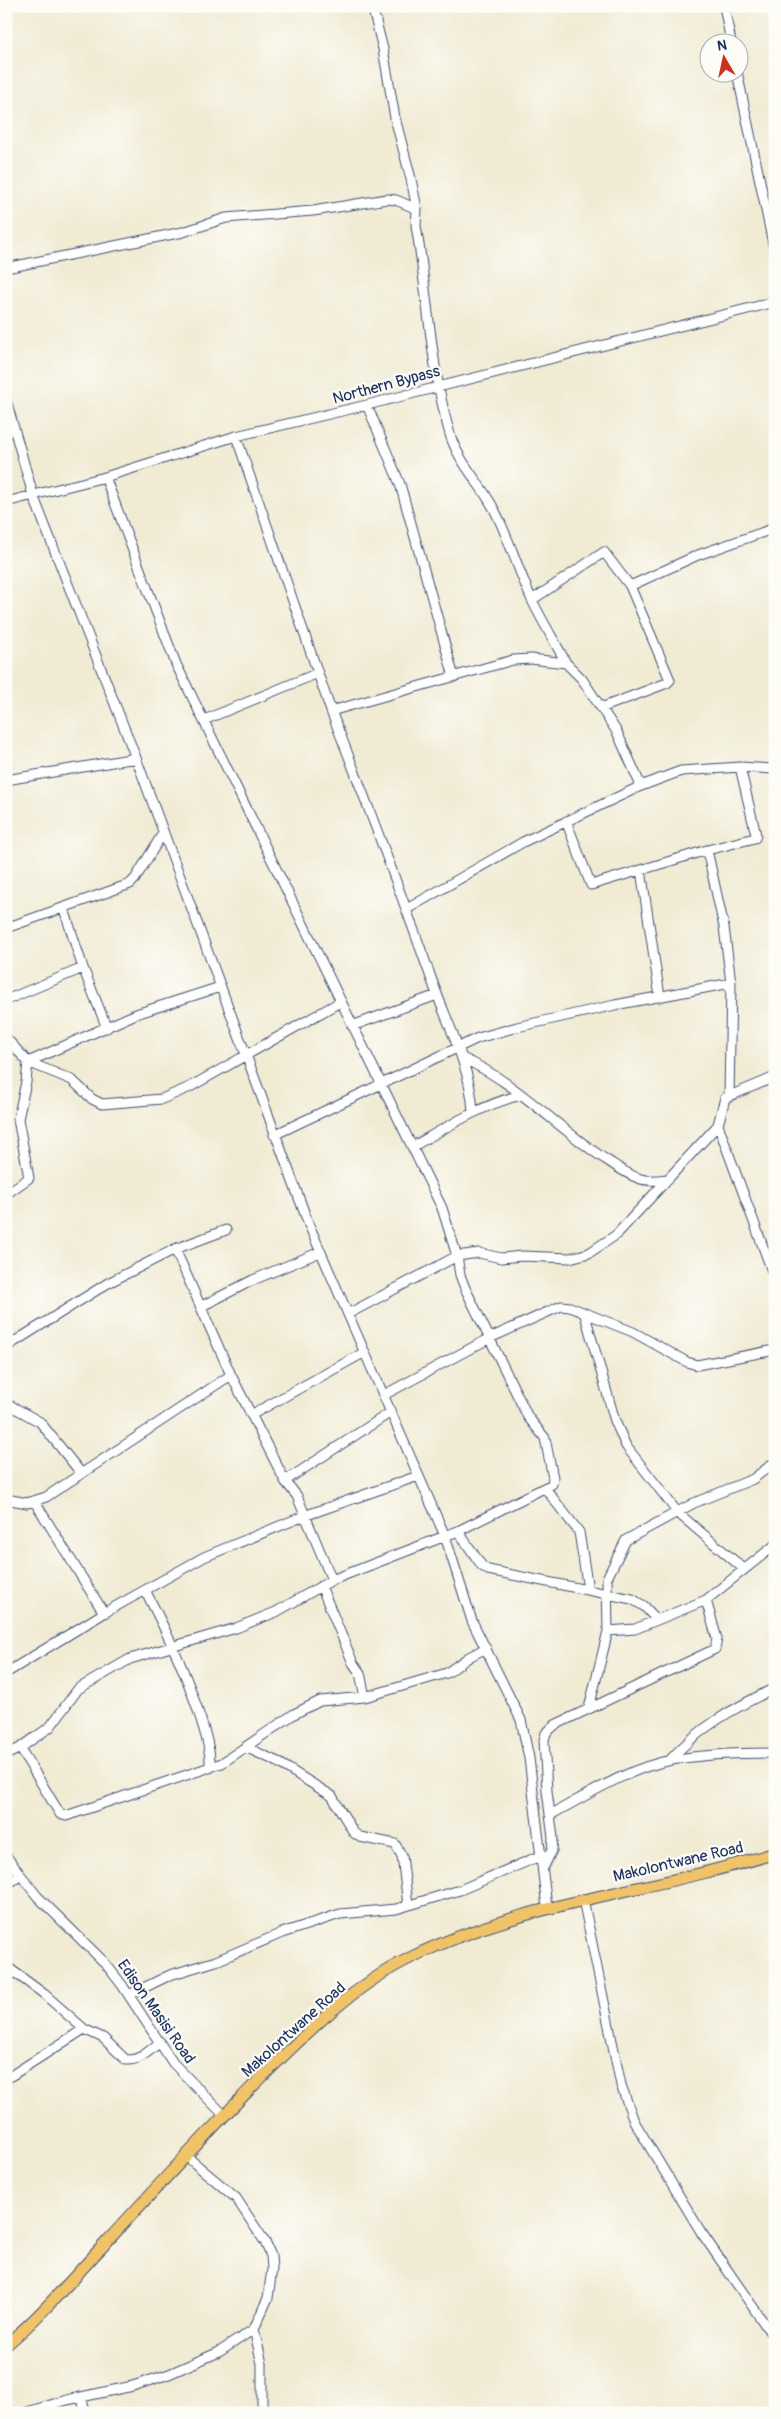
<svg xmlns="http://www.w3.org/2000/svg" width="781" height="2419" font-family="Pangolin,sans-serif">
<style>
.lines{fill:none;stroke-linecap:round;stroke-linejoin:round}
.minor-casing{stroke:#3b4b70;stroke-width:11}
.major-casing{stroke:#3b4b70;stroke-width:13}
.minor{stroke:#fff;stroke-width:9}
.major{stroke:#f0c369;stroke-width:11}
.labels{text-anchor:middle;stroke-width:4.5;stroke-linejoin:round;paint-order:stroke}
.street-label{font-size:16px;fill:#1b2f5e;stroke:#fdfcf7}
</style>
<rect width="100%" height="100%" fill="#fdfcf7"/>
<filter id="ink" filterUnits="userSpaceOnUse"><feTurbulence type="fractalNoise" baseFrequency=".02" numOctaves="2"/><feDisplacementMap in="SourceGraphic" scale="10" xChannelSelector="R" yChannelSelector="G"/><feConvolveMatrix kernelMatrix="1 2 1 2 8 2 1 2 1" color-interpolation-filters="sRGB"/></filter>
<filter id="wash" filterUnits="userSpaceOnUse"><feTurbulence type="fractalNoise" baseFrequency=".0096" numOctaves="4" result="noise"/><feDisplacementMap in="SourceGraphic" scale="20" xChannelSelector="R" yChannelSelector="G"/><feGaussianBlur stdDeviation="1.12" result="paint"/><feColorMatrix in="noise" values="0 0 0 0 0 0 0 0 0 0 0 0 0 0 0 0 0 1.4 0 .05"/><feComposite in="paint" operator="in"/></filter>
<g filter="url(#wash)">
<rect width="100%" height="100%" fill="#f1ebd4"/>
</g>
<g filter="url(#ink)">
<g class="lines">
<defs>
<path id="minor" d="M372,6L383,49L395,118L411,179L417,209L416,226C428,294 430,364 449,431C457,461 480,482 494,509C509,538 518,570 532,600C542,621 555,642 566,663
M724,6L731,42
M737,72L775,253
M6,268L183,232L226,218L313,211L387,199L396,200L417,209
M6,400L33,495L136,758L309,1225L445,1536L472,1621L521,1720L529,1758L547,1907
M367,405L400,484L454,677
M236,436L331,711
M105,477L176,664L442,1208L457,1256L348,1314
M6,502L105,477L236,436L367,405L775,302
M532,600L604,552L630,586
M601,708L667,683L670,680L630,586L698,555L775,528
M204,720L318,673
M6,780L136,758
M566,821L591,885L707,850
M641,870L660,997
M64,909L83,968L107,1028
M407,909L523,842L641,786
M6,928L130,884L135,879L163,833
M6,1000L83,968
M352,1026L437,995
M6,1038L28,1062L72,1080L92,1099L102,1104L162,1099L190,1087L340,1002
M462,1058C515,1081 556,1127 605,1159C615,1165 626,1174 638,1178C647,1182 659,1180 668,1179
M775,1077L725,1098L718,1125L775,1279
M729,1097L731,983
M473,1112C471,1069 449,1027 434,986C401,894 367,802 331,711L513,660L531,659L566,663L582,679L617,732L641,786L681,771L740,767
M274,1135L478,1038L517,1027L615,1005L731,983L724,927L707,850L755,838L756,835L740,767L775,769
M412,1147C447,1127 481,1105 521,1095
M6,1194L29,1178L18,1119L26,1082L28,1062L136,1014L220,987
M175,1249L231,1375L285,1481L297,1496L332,1580
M202,1306L253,1280L320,1252
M585,1315L615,1421L626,1446L678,1513L744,1569
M6,1347L108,1283L175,1249L226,1230
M384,1395L490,1338L561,1306L570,1307L633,1332L687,1362L697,1365L775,1350
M6,1403L40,1422L81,1473
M251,1415L365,1352
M285,1481L391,1412
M545,1488L579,1532L588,1589
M6,1499L27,1503L46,1497L231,1375
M35,1502L104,1613
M458,1531L482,1566L488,1570L632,1599L644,1606L656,1619
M321,1586L353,1663L360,1673L365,1697
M145,1590C167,1632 187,1674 201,1720C206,1736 211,1751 210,1768
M608,1631L607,1578L626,1540L694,1503L753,1479L775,1462
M6,1673L104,1613L204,1557L304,1516L418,1476
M589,1708L608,1631L635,1629L706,1600L775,1545
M245,1747L276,1761L332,1796L354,1833L360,1837L395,1844L402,1856L408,1905
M20,1748L60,1814L66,1816L222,1763L294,1714L320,1701L365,1697L447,1673L469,1657L486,1648
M6,1755L20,1748L50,1727L78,1689L130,1659L236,1628L276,1612L332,1580L458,1531L552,1484L553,1478L545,1438L528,1417L465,1288L460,1275L457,1256L479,1253L501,1258L522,1256L570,1258L589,1253L616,1235L718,1125
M670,1760C699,1727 736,1707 775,1688
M550,1815C588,1795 628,1768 672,1760C706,1754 740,1753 775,1753
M6,1856L37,1896L105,1963L122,1985L173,2063L224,2115
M543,1868L552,1850L553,1838L547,1791L544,1740L546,1733L555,1725L715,1649L717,1639L706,1600
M6,1881L9,1883L20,1876
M583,1899L621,2085L634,2121L701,2232L775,2339
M6,1966L44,1994L84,2029L103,2038L126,2060C140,2061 150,2050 160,2042
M129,1995L170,1975L216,1961L282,1933L340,1914L396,1909L460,1890L542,1855
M6,2079L84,2029
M254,2329L262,2364V2413
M81,2397L86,2413
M24,2413L67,2400L133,2386L169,2374L219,2352L254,2329L268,2298L272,2269L271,2256L265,2242L236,2198L186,2156"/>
<path id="major" d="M6,2345C41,2316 71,2280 102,2247C154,2190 206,2133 261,2078C306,2033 354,1985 412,1957C528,1900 653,1892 775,1853"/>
</defs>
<use href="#minor" class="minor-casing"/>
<use href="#major" class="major-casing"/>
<use href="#minor" class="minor"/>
<use href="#major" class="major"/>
</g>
</g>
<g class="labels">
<g class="street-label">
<text transform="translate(386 384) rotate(-15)" y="6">Northern Bypass</text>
<text transform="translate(678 1861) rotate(-13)" y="6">Makolontwane Road</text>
<text transform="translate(157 2011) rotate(55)" y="6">Edison Masisi Road</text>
<text transform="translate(293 2029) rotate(-42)" y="6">Makolontwane Road</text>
</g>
</g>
<rect width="781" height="2419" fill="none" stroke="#fdfcf7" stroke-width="25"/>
<g transform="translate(724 58) rotate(351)"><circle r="24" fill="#fdfcf7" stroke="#a3aaba"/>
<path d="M0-4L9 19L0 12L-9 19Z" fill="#c8321e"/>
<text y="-8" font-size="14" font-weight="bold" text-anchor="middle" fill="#1b2f5e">N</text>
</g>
</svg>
